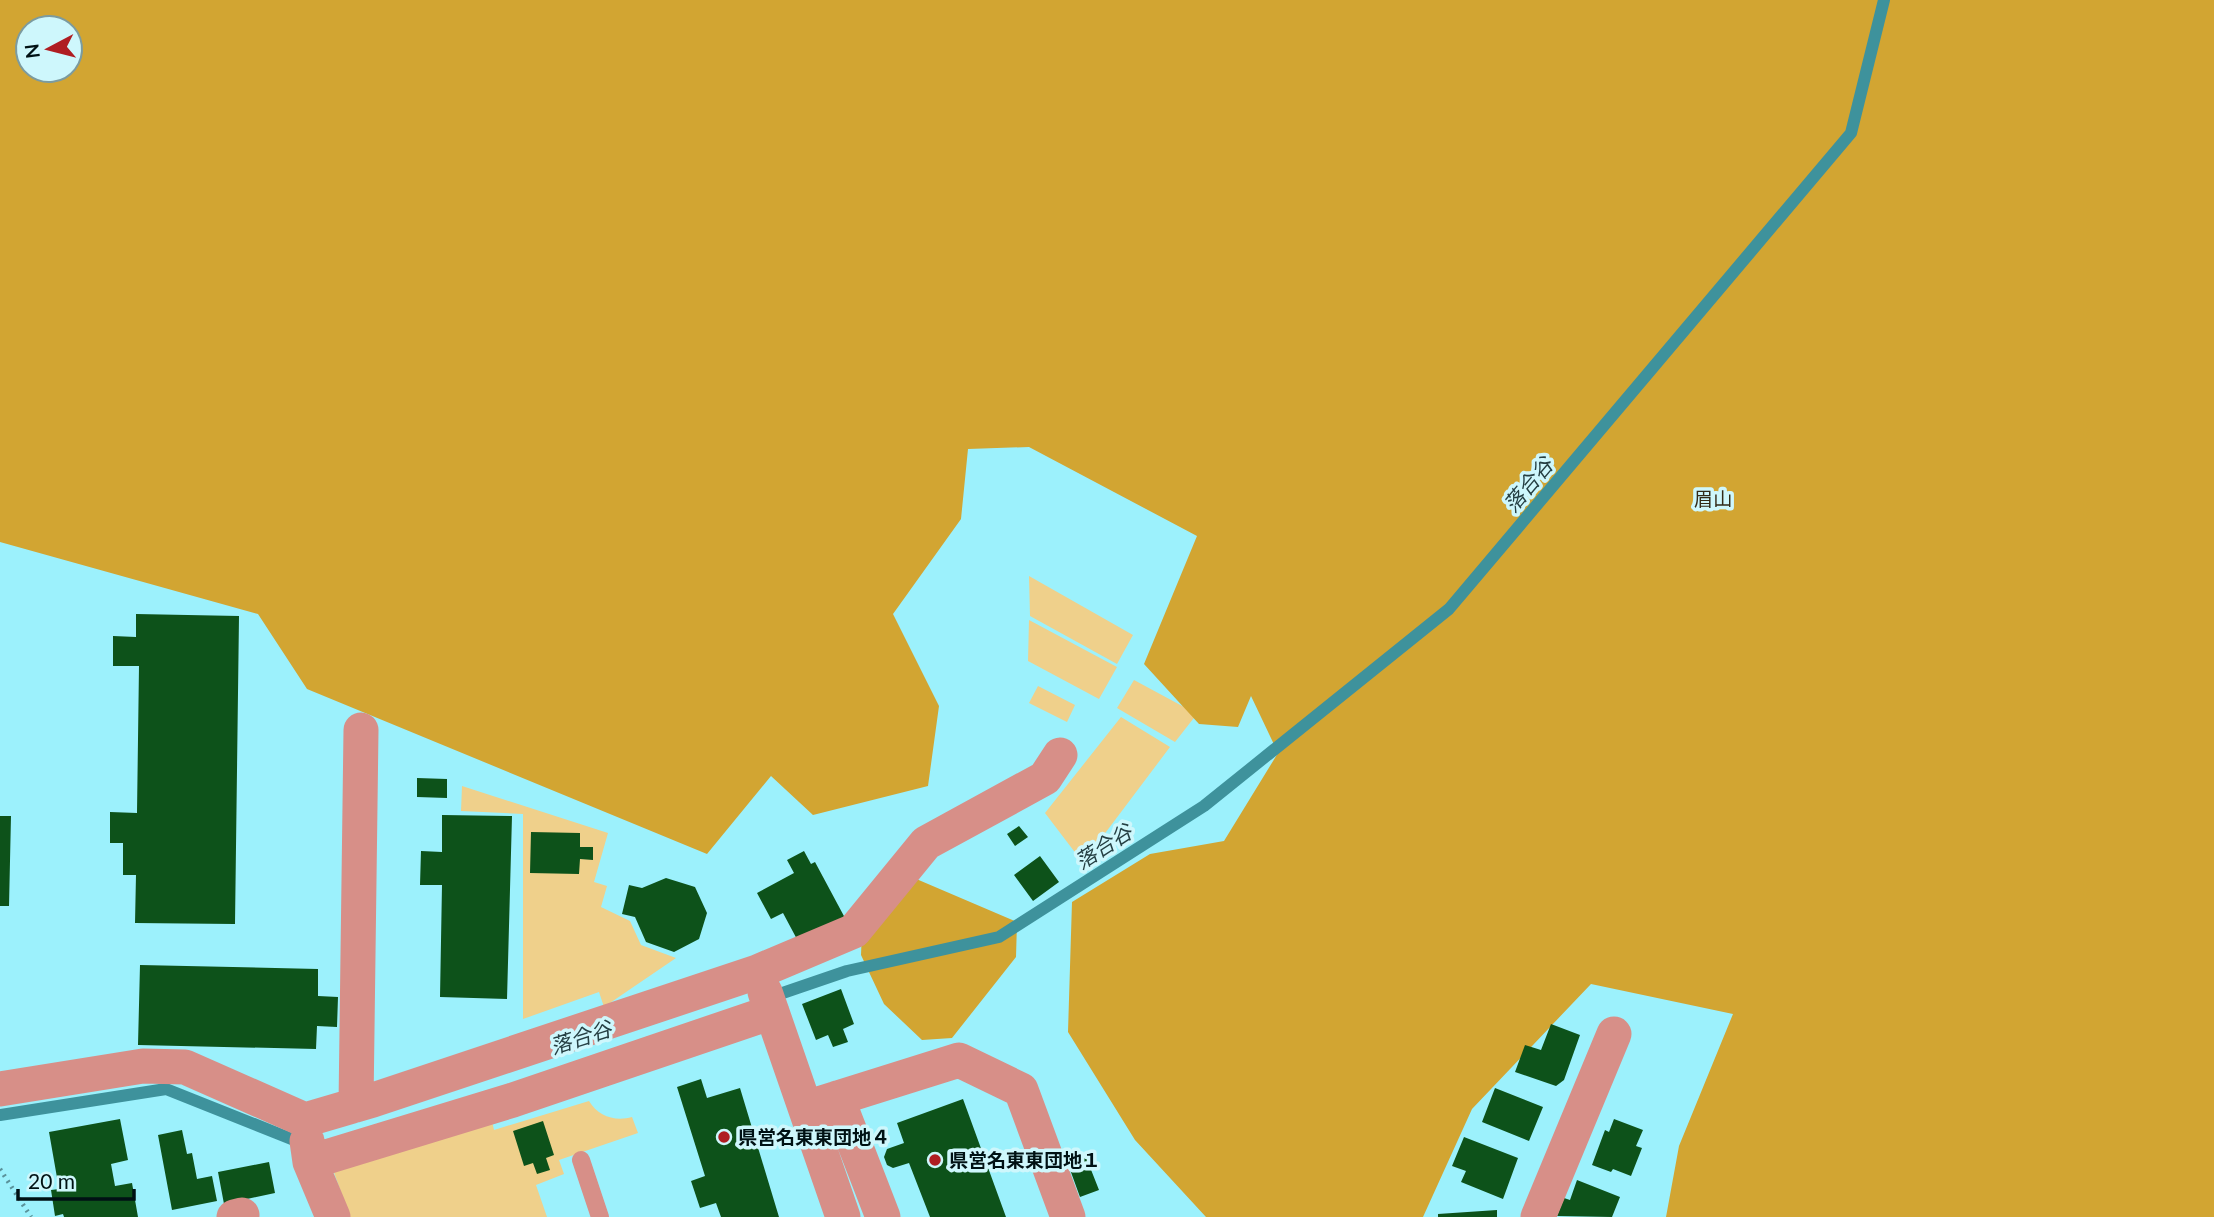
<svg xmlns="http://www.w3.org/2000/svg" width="2214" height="1217" font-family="Lato,'Noto Sans JP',sans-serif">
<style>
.green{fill:#efd08b}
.forest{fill:#d2a532;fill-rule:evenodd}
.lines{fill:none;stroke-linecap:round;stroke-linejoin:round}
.stream{stroke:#3e929c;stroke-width:12}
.building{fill:#0d521a}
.path{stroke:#5a929a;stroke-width:4.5;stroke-dasharray:2 5;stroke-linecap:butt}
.service{stroke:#d78f88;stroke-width:18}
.minor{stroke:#d78f88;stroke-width:35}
.poi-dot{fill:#af1d22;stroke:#cef7fc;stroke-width:2.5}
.labels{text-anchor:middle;stroke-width:7;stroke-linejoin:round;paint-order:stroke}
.park-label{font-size:19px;fill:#322a17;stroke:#cef7fc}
.poi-label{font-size:19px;font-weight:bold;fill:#001114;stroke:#cef7fc;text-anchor:start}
.water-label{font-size:21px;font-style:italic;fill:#253f43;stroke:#cef7fc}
</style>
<rect width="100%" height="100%" fill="#9cf1fc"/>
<path class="green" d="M1029,576L1133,635L1117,664L1030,616Z
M1029,620L1117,667L1099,699L1028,661Z
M1134,680L1197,714L1175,742L1117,708Z
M1038,686L1075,705L1067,722L1029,703Z
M1121,717L1170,747L1100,840L1080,859L1045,813Z
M462,786L608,833L594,882L607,886L601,907L630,921L641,945L676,958L604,1007L599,992L523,1019V814L461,811Z
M589,1101C598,1116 615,1122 632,1117L638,1133L559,1160L564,1174L536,1185L547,1217H350L332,1167L491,1117L494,1130Z"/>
<path class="forest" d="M0,0H2214V1217H1666L1679,1146L1733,1014L1591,984L1472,1109L1423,1217H1206L1135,1140L1068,1032L1072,902L1150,854L1224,841L1278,753L1251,696L1238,727L1199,724L1144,664L1197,536L1029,447L968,449L961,519L893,614L939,706L928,786L813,815L771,776L707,854L307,689L258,614L0,542ZM28,28H70V70H28Z
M914,878L1017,922L1016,957L952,1038L922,1040L884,1004L861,955L862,930Z"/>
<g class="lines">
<path class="stream" d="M768,998L847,971L999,937L1204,806L1449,609L1851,133L1884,0
M0,1115L166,1089L304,1144"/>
</g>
<path class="building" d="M136,614L239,616L235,924L135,923L136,875H123V843H110V812L137,813L139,666H113V636L136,637Z
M417,778L447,779V798L417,797Z
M442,815L512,816L507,999L440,997L442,885H420L421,851L442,852Z
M0,816H11L9,906H0Z
M1019,826L1028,837L1015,846L1007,834Z
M531,832L580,833V847H593V860L580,859L579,874L530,873Z
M804,851L811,864L815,862L845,918L799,943L783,913L771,919L757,893L794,873L787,860Z
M1040,856L1059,882L1033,901L1014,875Z
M666,878L695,887L707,913L699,939L674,952L646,942L635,917L622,914L629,885L642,888Z
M140,965L318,969V996L338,997L337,1027L317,1026L316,1049L138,1045Z
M841,989L854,1024L843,1029L848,1042L833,1047L828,1035L816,1040L802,1004Z
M1551,1024L1580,1035L1564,1080L1556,1086L1515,1072L1525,1045L1541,1050Z
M701,1079L707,1098L740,1088L779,1217H721L716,1203L700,1208L691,1181L705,1176L677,1087Z
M1495,1088L1543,1107L1529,1141L1482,1122Z
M963,1099L1006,1217H930L909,1163L893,1168L887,1165L884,1157L887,1149L904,1143L897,1123Z
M120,1119L128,1160L111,1164L115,1186L132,1183L138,1217H64L63,1214L55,1216L51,1190L59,1189L49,1132Z
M1614,1119L1643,1130L1636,1146L1642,1148L1631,1176L1613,1169L1611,1172L1592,1165L1605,1130L1609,1132Z
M543,1121L554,1155L546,1158L550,1170L537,1174L533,1163L524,1166L513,1131Z
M182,1130L187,1154L192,1153L197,1179L212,1176L217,1201L172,1210L158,1135Z
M1464,1137L1518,1158L1503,1199L1461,1182L1466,1171L1452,1166Z
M1086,1157L1099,1190L1080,1197L1068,1164Z
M269,1162L275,1193L224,1204L218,1172Z
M1577,1180L1620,1197L1612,1217L1557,1216L1564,1198L1570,1200Z
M1497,1210V1217H1438V1214Z"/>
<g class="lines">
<path class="path" d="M0,1169L31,1217"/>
<path class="service" d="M581,1160L600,1217"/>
<path class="minor" d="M765,992L843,1217
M0,1089L143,1066L185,1067L305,1120L373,1100L757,972L854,931L926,843L1045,778L1060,755
M837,1098L883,1217
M356,1105L361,730
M806,1108L959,1060L1021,1090L1068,1217
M307,1141L310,1162L333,1217
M310,1162L513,1100L772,1012
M234,1217L242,1215
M1538,1217L1614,1034"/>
</g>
<g class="poi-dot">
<circle cx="724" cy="1137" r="7"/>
<circle cx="935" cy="1160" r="7"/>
</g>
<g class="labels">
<g class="park-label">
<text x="1713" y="506">眉山</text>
</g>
<g class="poi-label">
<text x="738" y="1144">県営名東東団地４</text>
<text x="949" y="1167">県営名東東団地１</text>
</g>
<g class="water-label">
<text transform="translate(1529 485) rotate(-50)" y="7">落合谷</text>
<text transform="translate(1104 847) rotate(-33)" y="7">落合谷</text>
<text transform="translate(581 1038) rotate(-18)" y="7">落合谷</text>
</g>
</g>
<g transform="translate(49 49) rotate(263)"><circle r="33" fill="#cef7fc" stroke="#7c9b9f" stroke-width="2"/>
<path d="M0-5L12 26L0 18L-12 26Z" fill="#af1d22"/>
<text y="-10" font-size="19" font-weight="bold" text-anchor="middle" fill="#001114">N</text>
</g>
<path d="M18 1189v10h116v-10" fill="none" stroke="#001114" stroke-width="3.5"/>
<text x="28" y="1189" font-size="21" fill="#001114" stroke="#cef7fc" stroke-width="5" paint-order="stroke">20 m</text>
</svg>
